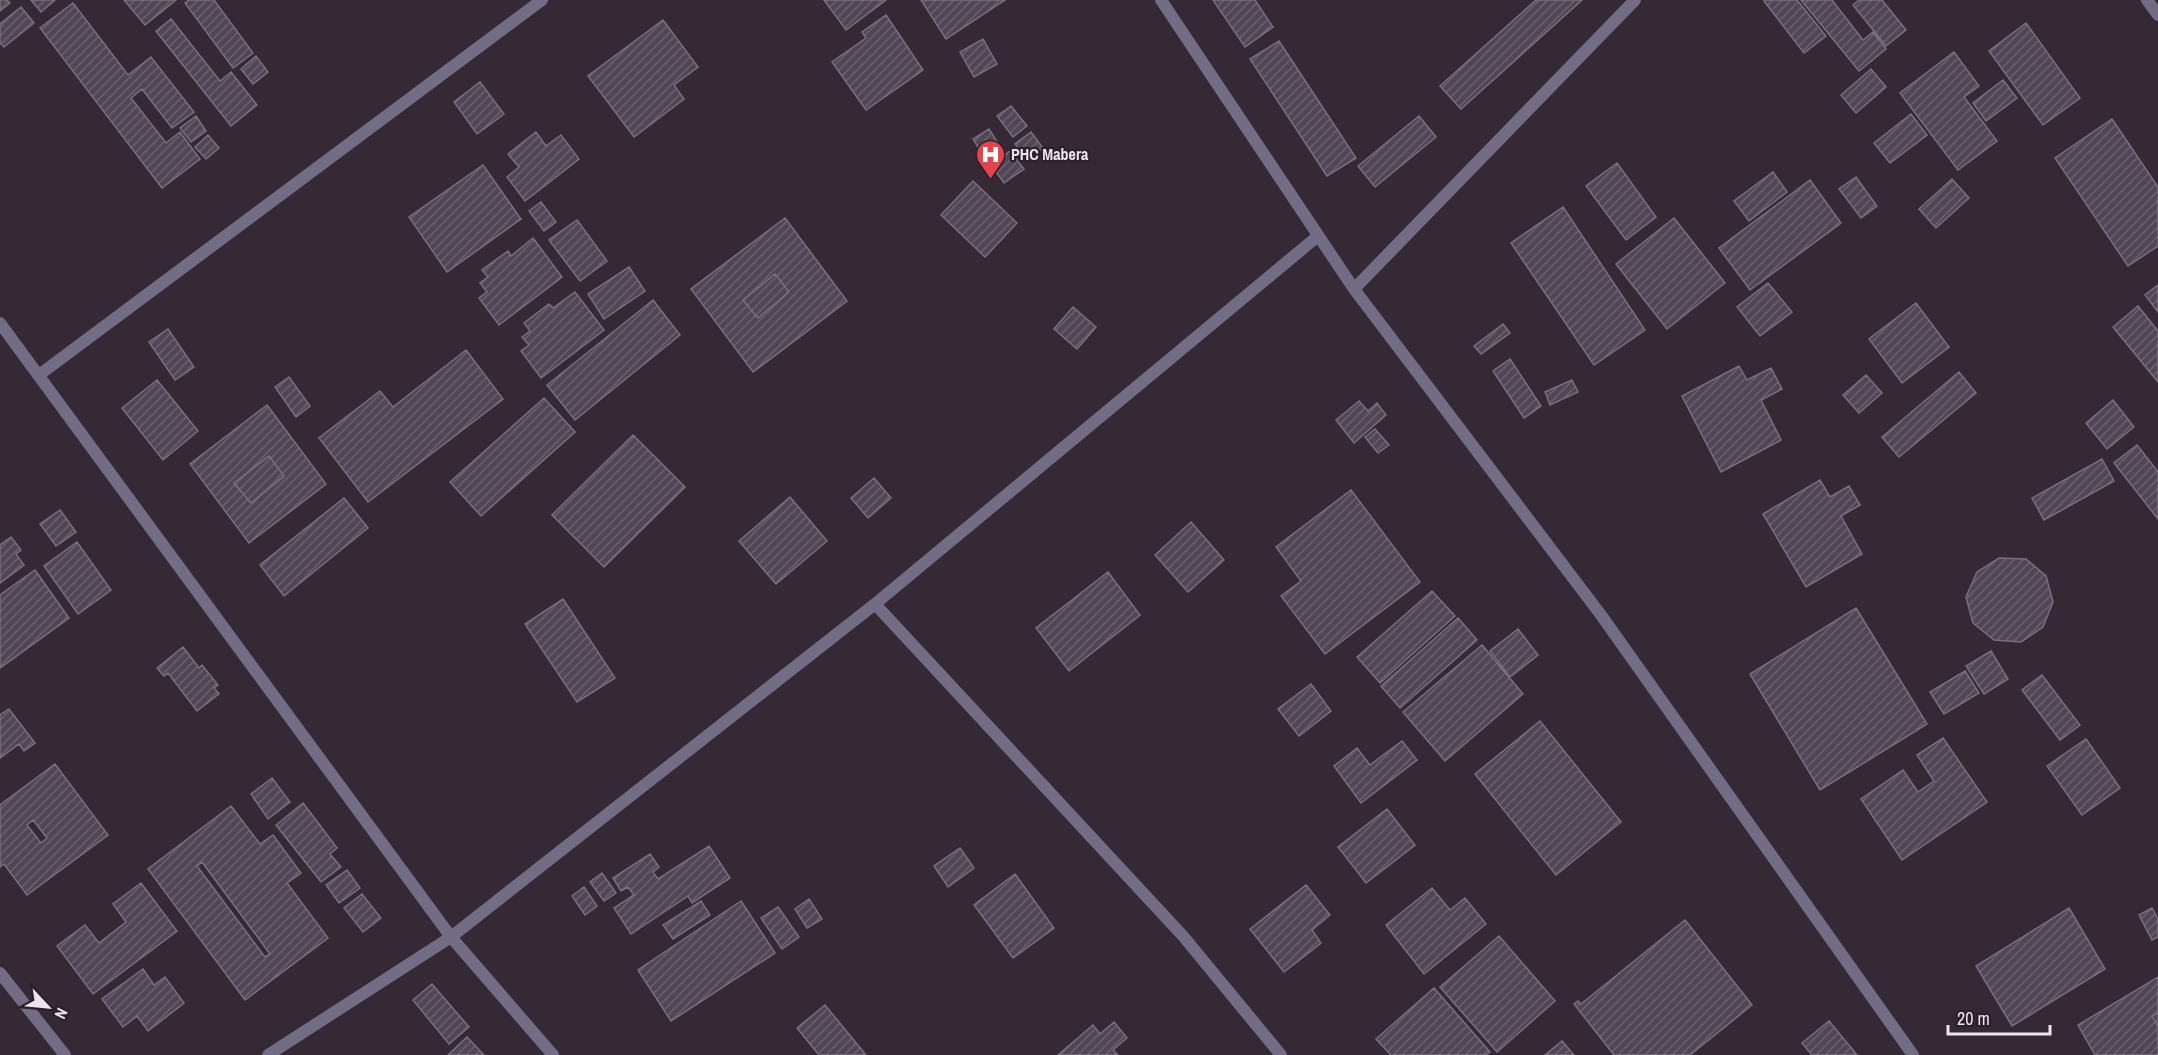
<svg xmlns="http://www.w3.org/2000/svg" width="2158" height="1055" font-family="'Archivo Narrow',sans-serif">
<style>
.building{fill:url(#building-hatch);stroke:#7a6f7e;stroke-width:1.5;fill-rule:evenodd}
.lines{fill:none;stroke-linecap:round;stroke-linejoin:round}
.street{stroke:#736c85;stroke-width:12}
.labels{text-anchor:middle;stroke-width:4.5;stroke-linejoin:round;paint-order:stroke}
.poi-label{font-size:16px;font-weight:bold;fill:#ede5ee;stroke:#2b202c;text-anchor:start}
</style>
<defs>
<pattern id="building-hatch" width="6" height="6" patternUnits="userSpaceOnUse" patternTransform="scale(1.5)"><rect width="6" height="6" fill="#514655"/><path d="M-1 1l2-2M0 6l6-6M5 7l2-2" fill="none" stroke="#6a616e"/></pattern>
</defs>
<rect width="100%" height="100%" fill="#352936"/>
<path class="building" d="M0,0H7L10,3L0,11Z
M31,0H55L41,12Z
M124,0H176L145,25Z
M189,0H214L253,53L233,68L185,3Z
M824,0H886L846,30Z
M921,0H1005L946,39Z
M1213,0H1255L1273,27L1245,47Z
M1536,0H1582L1461,109L1440,86Z
M1765,0H1797L1826,36L1804,53L1764,1Z
M1801,0H1832L1863,40L1873,32L1886,49L1859,71Z
M1859,0H1882L1906,30L1886,46L1853,5Z
M73,3L128,75L151,57L194,112L172,128L142,89L131,98L166,143L180,132L200,159L162,188L40,28Z
M21,7L34,23L4,47L0,43V24Z
M886,15L923,70L866,110L832,62L866,38L862,32Z
M171,19L220,81L231,72L257,105L231,126L156,31Z
M663,20L698,67L674,85L684,99L634,137L588,76Z
M2026,23L2080,98L2043,125L1989,51Z
M983,39L997,64L974,77L960,52Z
M1279,41L1356,158L1327,176L1250,59Z
M1954,52L1979,86L1964,97L1997,141L1958,170L1900,93Z
M256,56L268,72L253,84L241,69Z
M1871,69L1886,87L1856,113L1841,95Z
M2003,80L2017,98L1986,121L1973,103Z
M480,82L504,114L477,134L454,102Z
M1011,106L1027,126L1013,137L997,116Z
M1911,114L1927,135L1890,163L1874,143Z
M196,116L206,131L191,142L180,128Z
M1419,116L1436,137L1375,187L1358,166Z
M2112,119L2158,187V246L2128,266L2055,158Z
M989,129L1001,148L985,158L973,139Z
M536,132L546,146L561,135L579,159L525,201L507,177L519,167L508,154Z
M1031,132L1043,148L1027,160L1015,144Z
M208,135L219,148L206,159L195,147Z
M1010,151L1024,169L1004,183L991,165Z
M1617,163L1656,217L1626,240L1586,186Z
M483,165L521,219L447,272L409,217Z
M1773,172L1787,192L1749,221L1734,201Z
M1856,177L1877,206L1861,218L1839,189Z
M1952,179L1969,198L1936,228L1919,209Z
M1810,180L1841,223L1750,290L1719,248Z
M973,181L1017,223L985,257L941,215Z
M541,202L556,222L544,231L529,211Z
M1563,207L1645,330L1594,365L1511,243Z
M785,218L847,301L753,372L691,289ZM775,274L789,292L758,318L743,300Z
M1674,218L1725,283L1667,329L1616,264Z
M577,220L607,261L580,281L549,240Z
M533,238L562,277L499,325L479,298L487,292L480,283L488,277L482,270L508,251L511,256Z
M629,267L645,291L604,319L588,294Z
M775,274L789,292L758,318L743,300Z
M1768,283L1792,312L1760,336L1737,307Z
M2158,285V312L2145,295Z
M575,292L604,330L541,378L521,351L529,345L522,337L530,331L524,323L549,304L553,308Z
M653,300L680,335L575,420L547,385Z
M1916,303L1949,347L1902,383L1869,339Z
M2138,306L2158,331V382L2113,327Z
M1073,307L1096,327L1077,349L1054,329Z
M1503,324L1510,333L1481,354L1474,346Z
M168,329L194,367L175,380L149,342Z
M466,350L503,399L368,502L319,438L380,391L393,407Z
M1510,359L1541,406L1524,418L1493,371Z
M1739,366L1747,380L1771,368L1782,389L1761,400L1781,440L1721,472L1682,396Z
M1959,372L1976,393L1899,457L1882,437Z
M1866,375L1882,393L1859,413L1843,395Z
M289,377L310,406L296,417L275,387Z
M157,380L198,431L163,460L122,408Z
M1572,380L1578,392L1550,405L1545,392Z
M544,398L575,432L481,516L450,482Z
M2113,400L2134,427L2107,449L2086,423Z
M1359,401L1368,411L1377,403L1386,415L1354,443L1336,420Z
M267,405L326,484L249,543L190,464ZM269,456L284,476L251,503L234,483Z
M1375,429L1389,445L1378,453L1365,437Z
M633,435L685,487L604,567L552,515Z
M2137,445L2158,472V519L2114,463Z
M269,456L284,476L251,503L234,483Z
M2102,459L2114,481L2044,520L2032,498Z
M874,478L891,498L868,518L851,498Z
M1820,480L1830,497L1849,486L1860,505L1841,516L1862,554L1806,587L1763,514Z
M1351,490L1420,582L1325,654L1281,596L1301,581L1276,547Z
M790,497L827,541L776,584L739,541Z
M344,498L368,528L284,596L260,565Z
M60,510L76,532L56,546L40,524Z
M1191,522L1224,560L1188,592L1155,555Z
M11,537L21,550L16,554L24,565L0,583V545Z
M77,542L111,590L78,614L44,566Z
M1999,558L2026,559L2046,576L2053,602L2043,627L2021,642L1994,640L1973,623L1966,597L1977,572Z
M35,570L69,618L0,668V595Z
M1108,572L1140,615L1069,671L1036,628Z
M1432,591L1455,616L1380,683L1357,657Z
M563,599L615,678L577,702L525,624Z
M1856,608L1927,724L1820,790L1750,674Z
M1458,618L1477,640L1400,708L1381,686Z
M1518,629L1538,655L1510,677L1490,651Z
M1482,645L1523,694L1445,761L1403,712Z
M183,647L199,668L202,665L218,685L214,688L219,694L197,711L168,673L164,676L157,668Z
M1991,651L2008,679L1984,694L1966,666Z
M1965,671L1979,693L1944,714L1930,692Z
M2042,675L2080,725L2060,740L2022,690Z
M1311,684L1331,711L1299,736L1278,709Z
M9,709L35,743L24,751L19,744L0,758V715Z
M1540,721L1621,822L1556,875L1475,774Z
M1943,738L1987,802L1902,860L1861,799L1903,770L1918,792L1934,781L1917,755Z
M2086,739L2120,788L2082,815L2047,766Z
M1402,741L1417,760L1361,803L1334,766L1357,748L1370,765Z
M55,764L108,835L27,895L4,864L0,867V805ZM33,820L47,838L41,843L27,825Z
M272,778L290,802L268,819L251,794Z
M303,803L337,848L330,854L341,867L321,882L276,825Z
M231,806L260,844L273,835L301,873L287,883L328,938L245,1000L148,869ZM202,862L270,954L265,957L197,866Z
M1387,809L1415,845L1366,883L1338,847Z
M709,846L730,878L692,903L688,896L631,934L614,908L634,895L628,887L621,891L613,878L650,854L659,867L653,872L658,879Z
M960,848L974,868L948,887L934,866Z
M347,870L360,888L339,903L326,885Z
M602,873L616,893L604,901L590,882Z
M1015,874L1054,928L1013,958L974,905Z
M141,883L177,931L93,994L57,946L85,925L99,943L126,922L113,904Z
M1306,885L1330,915L1312,930L1321,943L1284,972L1250,929Z
M584,887L597,906L585,915L572,896Z
M1432,888L1450,910L1465,898L1486,924L1424,974L1386,925Z
M362,894L381,918L363,932L344,908Z
M809,899L822,919L807,928L795,909Z
M701,901L710,915L673,939L663,925Z
M741,901L775,953L671,1021L638,970Z
M778,907L799,937L782,949L761,918Z
M2069,908L2105,969L2012,1026L1976,966Z
M2152,908L2158,919V937L2152,940L2139,915Z
M1685,920L1752,1005L1690,1055H1614L1574,1004L1578,1001L1581,1004Z
M1499,936L1555,1001L1497,1052L1440,987Z
M143,969L154,985L165,977L184,1003L148,1031L137,1016L123,1027L102,999Z
M2158,977V1013L2152,1016L2158,1027V1055H2095L2078,1025Z
M432,984L469,1027L449,1044L413,1000Z
M1434,988L1490,1052L1486,1055H1391L1376,1039Z
M825,1005L866,1055H819L797,1028Z
M2158,1013V1027L2152,1016Z
M1829,1021L1857,1055H1812L1802,1043Z
M1114,1022L1127,1038L1113,1050L1118,1055H1058L1093,1025L1100,1034Z
M467,1037L484,1055H448Z
M1562,1041L1574,1055H1545Z"/>
<g class="lines">
<path class="street" d="M1161,0L1354,289L1601,615L1913,1055
M2147,0L2158,15
M1354,289L1635,0
M0,323L451,937L553,1055
M39,375L542,0
M875,604L1183,936L1281,1055
M0,973L65,1055
M268,1055L451,937L875,604L1318,236"/>
</g>
<defs>
<symbol id="hospital-pin" viewBox="-11 -11 22 30"><path d="M0 17L-7.5 6A9.5 9.5 0 1 1 7.5 6Z" fill="#e0444e" stroke="#2b202c"/><path d="M-5-5h3v3.5h4V-5h3V5h-3V1.5h-4V5h-3Z" fill="#fff"/></symbol>
</defs>
<g fill-rule="evenodd">
<use href="#hospital-pin" x="974" y="138" width="33" height="45"/>
</g>
<g class="labels">
<g class="poi-label">
<text x="1011" y="160">PHC Mabera</text>
</g>
</g>
<g transform="translate(48 1007) rotate(116)" stroke="#2b202c" stroke-width="4.5" paint-order="stroke">
<path d="M0-4.5L10 22L0 15L-10 22Z" fill="#ede5ee"/>
<text y="-9" font-size="16" font-weight="bold" text-anchor="middle" fill="#ede5ee">N</text>
</g>
<path d="M1948 1025v9h102v-9" fill="none" stroke="#ede5ee" stroke-width="3"/>
<text x="1957" y="1025" font-size="18" fill="#ede5ee" stroke="#2b202c" stroke-width="4.5" paint-order="stroke">20 m</text>
</svg>
